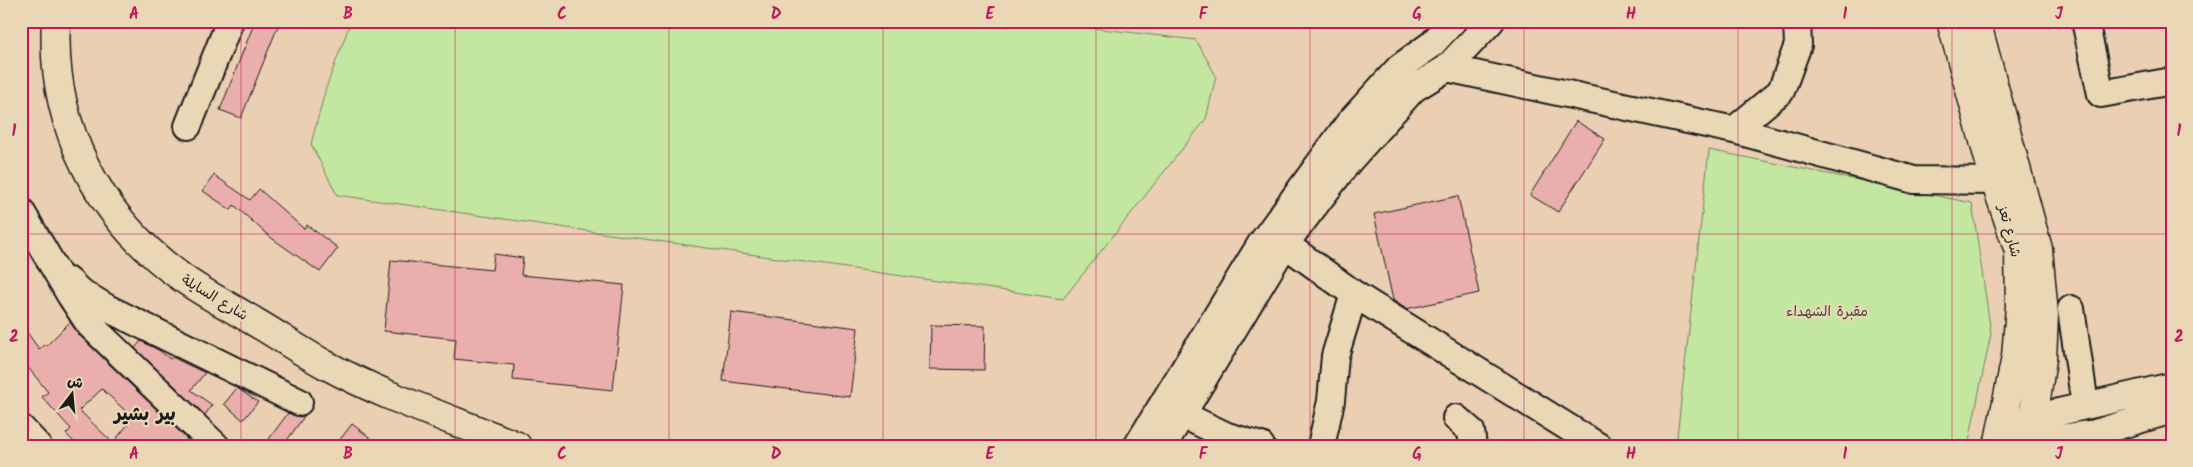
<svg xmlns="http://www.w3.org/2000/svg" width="2193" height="467" font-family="Kalam,'Playpen Sans Arabic',sans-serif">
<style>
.green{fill:#c3e7a1;stroke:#70825e}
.building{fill:#eaafad;stroke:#1c1c1c;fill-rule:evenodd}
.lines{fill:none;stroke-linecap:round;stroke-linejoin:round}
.minor-casing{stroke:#1c1c1c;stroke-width:30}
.major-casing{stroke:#1c1c1c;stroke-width:31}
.minor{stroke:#ead7b5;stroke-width:26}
.major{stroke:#ead7b5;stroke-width:28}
.grid{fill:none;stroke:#c2185b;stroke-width:1;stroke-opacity:0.55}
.labels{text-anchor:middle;stroke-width:4.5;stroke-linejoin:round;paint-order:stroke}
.street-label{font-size:14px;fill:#1c1c1c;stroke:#ead7b5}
.park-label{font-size:14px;fill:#3d4537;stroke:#ead7b5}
.district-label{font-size:19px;font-weight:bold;fill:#1c1c1c;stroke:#ead7b5}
.neatline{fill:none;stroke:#c2185b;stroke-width:2}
.grid-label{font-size:16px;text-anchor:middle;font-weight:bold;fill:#c2185b}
</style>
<rect width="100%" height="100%" fill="#eacfb3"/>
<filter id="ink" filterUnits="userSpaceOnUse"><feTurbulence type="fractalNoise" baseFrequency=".02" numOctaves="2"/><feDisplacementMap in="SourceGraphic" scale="10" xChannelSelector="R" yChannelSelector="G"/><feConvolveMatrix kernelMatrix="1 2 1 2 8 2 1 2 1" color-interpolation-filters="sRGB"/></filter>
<g filter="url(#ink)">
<path class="green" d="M351,21H1033L1196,40L1216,76L1206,119L1063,299L337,195L311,144L326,88Z
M1709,150L1972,203L1991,333L1968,446H1676Z"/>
<path class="building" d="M255,21H280L241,118L220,110Z
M1576,121L1605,139L1558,212L1530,195Z
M214,175L250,200L259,189L304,229L307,225L338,248L320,272L270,237L234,205L231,210L203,191Z
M1458,196L1479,293L1406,309L1393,300L1374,214Z
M494,254L523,258L521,275L624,285L613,390L513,380L514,365L454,359L456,339L384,331L391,260L492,270Z
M731,312L858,328L850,397L723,381Z
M70,322L79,335L187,439L182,446H78L66,434L71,429L42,397L48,392L21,359V324L39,349L45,344L46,346ZM102,389L133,418L113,443L79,410Z
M931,325L985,326L984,370L930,369Z
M141,341L160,351L170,359L172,357L205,373L191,390L212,405L205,415L135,348Z
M237,388L258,402L243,420L224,404Z
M288,413L300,417L305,415L283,446H279L269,439Z
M352,424L381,446H335Z"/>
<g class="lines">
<defs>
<path id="minor" d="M2085,21L2101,94L2172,81
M1447,68L1491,21
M188,126L230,21
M1734,130L1781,91L1798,45L1797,21
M21,211L70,295L89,324L216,446
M1285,244L1354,294L1598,446
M69,281L79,291L109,309L299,402
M2071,309L2085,405
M1181,414L1227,436L1261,446
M1456,418L1471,431L1473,446
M2004,422L2033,418L2172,386
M21,428L38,446
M1137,446L1260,245L1349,123L1399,68L1432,44L1453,21
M1163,446L1285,244L1348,162L1413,89L1447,68L1734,130L1914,180L1995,181
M1321,446L1331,401L1335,356L1354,294
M2007,446L2095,433L2172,410"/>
<path id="major" d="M56,21C50,125 98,217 181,277C204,294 231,307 255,322C279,336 302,352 326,365C387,398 454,420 517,446
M1951,21L1995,181L2019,251L2020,306L2016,357L1998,446
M1976,21L2038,249L2044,315L2042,359L2029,446"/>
</defs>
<use href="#minor" class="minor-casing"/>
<use href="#major" class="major-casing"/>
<use href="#minor" class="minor"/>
<use href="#major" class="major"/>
</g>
</g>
<path class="grid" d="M241,21V446M455,21V446M669,21V446M883,21V446M1096,21V446M1310,21V446M1524,21V446M1738,21V446M1952,21V446M21,234H2172"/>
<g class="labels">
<g class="street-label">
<text transform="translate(2010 231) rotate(75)" y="5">شارع تعز</text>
<text transform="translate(215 297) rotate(31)" y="5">شارع السايلة</text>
</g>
<g class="park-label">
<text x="1827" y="316">مقبرة الشهداء</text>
</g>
<g class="district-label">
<text x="145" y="420">بير بشير</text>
</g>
</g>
<rect width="2193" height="467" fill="none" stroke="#ead7b5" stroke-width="55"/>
<g transform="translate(72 394) rotate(16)" stroke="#ead7b5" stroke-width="4" paint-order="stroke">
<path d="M0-4L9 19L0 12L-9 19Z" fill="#1c1c1c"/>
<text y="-8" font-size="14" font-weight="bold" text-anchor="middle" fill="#1c1c1c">ش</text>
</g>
<rect x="28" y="28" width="2138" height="412" class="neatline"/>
<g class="grid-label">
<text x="134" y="19">A</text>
<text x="348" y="19">B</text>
<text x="562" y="19">C</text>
<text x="776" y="19">D</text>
<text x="990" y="19">E</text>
<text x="1203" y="19">F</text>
<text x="1417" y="19">G</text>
<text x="1631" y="19">H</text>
<text x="1845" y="19">I</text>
<text x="2059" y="19">J</text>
<text x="14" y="136">1</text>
<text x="2179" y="136">1</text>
<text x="14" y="342">2</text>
<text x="2179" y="342">2</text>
<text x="134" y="459">A</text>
<text x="348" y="459">B</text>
<text x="562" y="459">C</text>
<text x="776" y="459">D</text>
<text x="990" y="459">E</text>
<text x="1203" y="459">F</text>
<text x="1417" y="459">G</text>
<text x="1631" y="459">H</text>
<text x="1845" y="459">I</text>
<text x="2059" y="459">J</text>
</g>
</svg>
